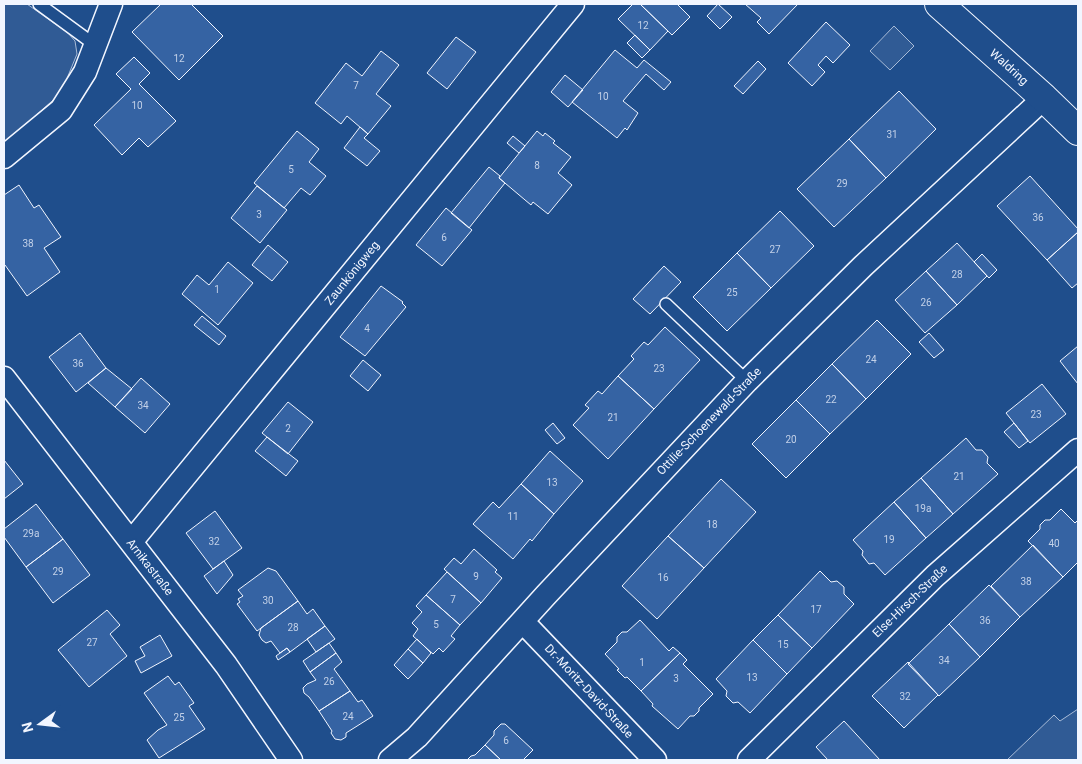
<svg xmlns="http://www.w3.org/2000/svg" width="1082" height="764" font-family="Roboto,sans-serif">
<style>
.built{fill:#305b95;stroke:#a8bbd7}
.building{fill:#3563a3;stroke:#f2f6ff}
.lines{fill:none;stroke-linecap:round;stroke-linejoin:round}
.lane-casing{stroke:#f2f6ff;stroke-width:14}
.street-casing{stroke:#f2f6ff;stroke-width:25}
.secondary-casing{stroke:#f2f6ff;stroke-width:30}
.lane{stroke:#1f4e8c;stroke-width:11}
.street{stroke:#1f4e8c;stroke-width:22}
.secondary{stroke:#1f4e8c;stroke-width:28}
.labels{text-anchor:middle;stroke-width:4;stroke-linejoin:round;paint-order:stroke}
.number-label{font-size:10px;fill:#c3d1e8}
.street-label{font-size:12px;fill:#f2f6ff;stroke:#1f4e8c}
</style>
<rect width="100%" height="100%" fill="#1f4e8c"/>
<path class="built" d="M4,4H27L68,33L75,41L77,54L61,93L4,144Z
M894,26L914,46L890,70L870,51Z
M1078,709V760H1007L1054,715L1060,721Z"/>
<path class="building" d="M161,4H191L223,36L179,80L132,32Z
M633,4H640L668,31L650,50L618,19Z
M640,4H677L690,17L672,35Z
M718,4L732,17L720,29L707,16Z
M745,4H798L769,34L757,22L761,18Z
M826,22L850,45L833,63L826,56L818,65L825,72L812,86L788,63Z
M635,35L650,50L642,58L627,43Z
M456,37L476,52L447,89L427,73Z
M615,50L637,68L644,60L671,82L664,90L646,74L623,101L638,113L627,130L625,128L617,138L572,102Z
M381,51L399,65L376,94L391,106L368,134L347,116L341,124L315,103L346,63L362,76Z
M134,57L150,73L139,84L176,121L148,147L139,138L122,155L94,125L131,89L116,74Z
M758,61L766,69L743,94L734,86Z
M565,75L583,90L568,107L551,92Z
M899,91L936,129L886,178L849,139Z
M360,127L368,134L364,138L380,151L367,166L344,148Z
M297,131L319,149L309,162L326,176L310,195L301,188L284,208L254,183Z
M537,131L543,136L545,133L555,141L553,143L571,157L558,173L572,185L548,214L533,202L531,205L499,178Z
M513,136L525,146L519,153L507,143Z
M849,139L886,178L834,227L797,189Z
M489,167L500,176L499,178L505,183L469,228L451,213Z
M1030,176L1078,229V232L1047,260L997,206Z
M19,185L34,208L39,205L61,237L44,248L60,272L27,296L5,265L4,266V195Z
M257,186L287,210L260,243L231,218Z
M446,208L472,230L442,266L416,245Z
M780,211L814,246L771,288L737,253Z
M1078,232V283L1072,288L1047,260Z
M957,243L987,276L957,305L926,271Z
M268,245L288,262L272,281L252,265Z
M737,253L771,288L727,331L693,297Z
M982,254L997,270L989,278L974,262Z
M228,262L253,283L218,325L182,294L197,275L209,285Z
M664,266L681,282L650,314L633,299Z
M926,271L957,305L925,333L895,300Z
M381,286L403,302L402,303L406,307L365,356L340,337Z
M202,316L226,336L219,345L194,325Z
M877,320L911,354L866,399L832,364Z
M665,327L700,360L654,409L618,376L634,359L631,356L644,342L648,345Z
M80,333L106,368L76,392L49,357Z
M929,333L944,350L934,358L919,342Z
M1078,346V384L1060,361Z
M363,360L381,375L368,391L350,376Z
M832,364L866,399L830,434L796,400Z
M106,368L132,389L115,407L88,383Z
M618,376L654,409L608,459L573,425L589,408L585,405L598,391L602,394Z
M141,378L170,404L145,433L115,407Z
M1042,384L1066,414L1030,443L1006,413Z
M796,400L830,434L786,478L752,444Z
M288,402L313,422L288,454L262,433Z
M553,423L565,438L557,444L545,430Z
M1014,423L1028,441L1019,448L1004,432Z
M267,437L298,461L286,476L255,451Z
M966,438L976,450H982L988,457L987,463L998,474L953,514L921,478Z
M550,451L583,481L554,514L521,484Z
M4,460L23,484L4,499Z
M921,478L953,514L926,538L894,502Z
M721,479L756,512L704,568L668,536Z
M521,484L554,514L532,541L530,539L513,559L473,524L493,502L499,508Z
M894,502L926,538L885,575L874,563L869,564L862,555L863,551L853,540Z
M36,504L63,539L26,567L4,537V529Z
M1061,509L1075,523L1077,521L1078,523V562L1063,577L1028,541L1040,529V525L1045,520H1050Z
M215,511L242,548L213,569L186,533Z
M668,536L704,568L657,619L622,586Z
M63,539L90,575L53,603L26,567Z
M1033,545L1063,577L1020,617L991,586Z
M474,549L497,570L495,572L502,578L481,603L444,569L454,558L461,564Z
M224,561L233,575L217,594L204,576Z
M268,568L276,571L298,601L257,631L237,604L240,602L238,599L243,596L238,590Z
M820,571L831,582L837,581L844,587V594L854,604L812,648L778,615Z
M447,572L481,603L460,625L426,595Z
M989,585L1020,617L980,657L949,624Z
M426,595L460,625L451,636L455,639L443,652L439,648L433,654L413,636L418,629L412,623L422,612L416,606Z
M298,601L307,614L313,609L325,626L290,652L287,648L280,653L271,641L266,643L262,640L259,635L261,628Z
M107,610L120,625L110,634L127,656L89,687L58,650Z
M778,615L812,648L787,674L753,640Z
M640,620L669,651L673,647L680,653L641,691L627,677L625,678L617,670L619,669L605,654L617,642V637L622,632H627Z
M949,624L980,657L939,696L908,664Z
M325,626L335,639L316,652L307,639Z
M160,635L172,656L141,673L135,661L145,656L140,647Z
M417,639L431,653L423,663L408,649Z
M753,640L787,674L750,713L738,702L733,703L726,696L727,691L716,679Z
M329,643L336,653L310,672L303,661Z
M287,648L290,652L278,660L276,656Z
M408,649L423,663L408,679L394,665Z
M336,653L342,662L334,669L350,691L319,711L309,697L304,693L303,688L307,684L316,680L310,672Z
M680,653L687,660L683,664L713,694L699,708V711L694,716H690L678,729L652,706L653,704L641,691Z
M908,662L938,695L904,728L872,696Z
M168,676L175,685L179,682L194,703L189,706L205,729L159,758L147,740L158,730L167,725L144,693Z
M350,691L358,702L362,700L373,716L346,733V737L341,740L335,739L331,733L332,731L319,711Z
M844,721L880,760H828L816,747Z
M501,724H505L533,750L523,760H501L485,745L494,735V731Z
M485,745L501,760H467L471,756L475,755Z"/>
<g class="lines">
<defs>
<path id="lane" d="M39,4L95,45
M666,304L747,381"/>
<path id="street" d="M4,157L61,110L85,72L111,4
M4,378L226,665L291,760
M131,542L573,4
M523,622L655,760
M390,760L417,737L546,595L747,381L863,266L1044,98
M749,760L935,576L1078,450"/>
<path id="secondary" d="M939,4L1044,98L1078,131"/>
</defs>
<use href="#lane" class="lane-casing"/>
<use href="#street" class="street-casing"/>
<use href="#secondary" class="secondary-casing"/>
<use href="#lane" class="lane"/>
<use href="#street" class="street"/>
<use href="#secondary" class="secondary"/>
</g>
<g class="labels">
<g class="number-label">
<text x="643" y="29">12</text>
<text x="179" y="62">12</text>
<text x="356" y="89">7</text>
<text x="603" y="100">10</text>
<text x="137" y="109">10</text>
<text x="892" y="138">31</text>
<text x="537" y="169">8</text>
<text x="291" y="173">5</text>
<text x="842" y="187">29</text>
<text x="259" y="218">3</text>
<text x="1038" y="221">36</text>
<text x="444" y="241">6</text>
<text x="28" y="247">38</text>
<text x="775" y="253">27</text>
<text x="957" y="278">28</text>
<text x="217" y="293">1</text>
<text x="732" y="296">25</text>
<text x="926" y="306">26</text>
<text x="367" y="332">4</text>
<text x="871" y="363">24</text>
<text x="78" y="367">36</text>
<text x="659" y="372">23</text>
<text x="831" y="403">22</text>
<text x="143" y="409">34</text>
<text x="1036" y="418">23</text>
<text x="613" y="421">21</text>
<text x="288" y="432">2</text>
<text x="791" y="443">20</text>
<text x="959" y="480">21</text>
<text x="552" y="486">13</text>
<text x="923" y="512">19a</text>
<text x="513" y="520">11</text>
<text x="712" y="528">18</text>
<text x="31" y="537">29a</text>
<text x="889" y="543">19</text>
<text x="214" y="545">32</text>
<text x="1054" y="547">40</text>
<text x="58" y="575">29</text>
<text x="476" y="580">9</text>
<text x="663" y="581">16</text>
<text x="1026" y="585">38</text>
<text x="453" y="603">7</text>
<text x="268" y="604">30</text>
<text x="816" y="613">17</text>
<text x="985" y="624">36</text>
<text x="436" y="628">5</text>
<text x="293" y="631">28</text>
<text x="92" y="646">27</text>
<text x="783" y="648">15</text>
<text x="944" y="664">34</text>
<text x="642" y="666">1</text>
<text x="752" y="681">13</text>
<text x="676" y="682">3</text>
<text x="329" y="685">26</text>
<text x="905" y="700">32</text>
<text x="348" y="720">24</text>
<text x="179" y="721">25</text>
<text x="506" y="744">6</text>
</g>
<g class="street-label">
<text transform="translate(1009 67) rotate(42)" y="4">Waldring</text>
<text transform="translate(352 273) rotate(-51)" y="4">Zaunkönigweg</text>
<text transform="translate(709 421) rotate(-46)" y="4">Ottilie-Schoenewald-Straße</text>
<text transform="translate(150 567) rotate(52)" y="4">Arnikastraße</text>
<text transform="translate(910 601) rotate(-44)" y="4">Else-Hirsch-Straße</text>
<text transform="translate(589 691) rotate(47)" y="4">Dr.-Moritz-David-Straße</text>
</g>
</g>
<rect width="1082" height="764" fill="none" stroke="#f2f6ff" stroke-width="10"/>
<g transform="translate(40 724) rotate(255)" stroke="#1f4e8c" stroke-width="4" paint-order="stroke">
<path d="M0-4L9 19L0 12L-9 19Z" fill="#f2f6ff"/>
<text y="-8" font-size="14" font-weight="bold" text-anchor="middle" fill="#f2f6ff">N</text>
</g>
</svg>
